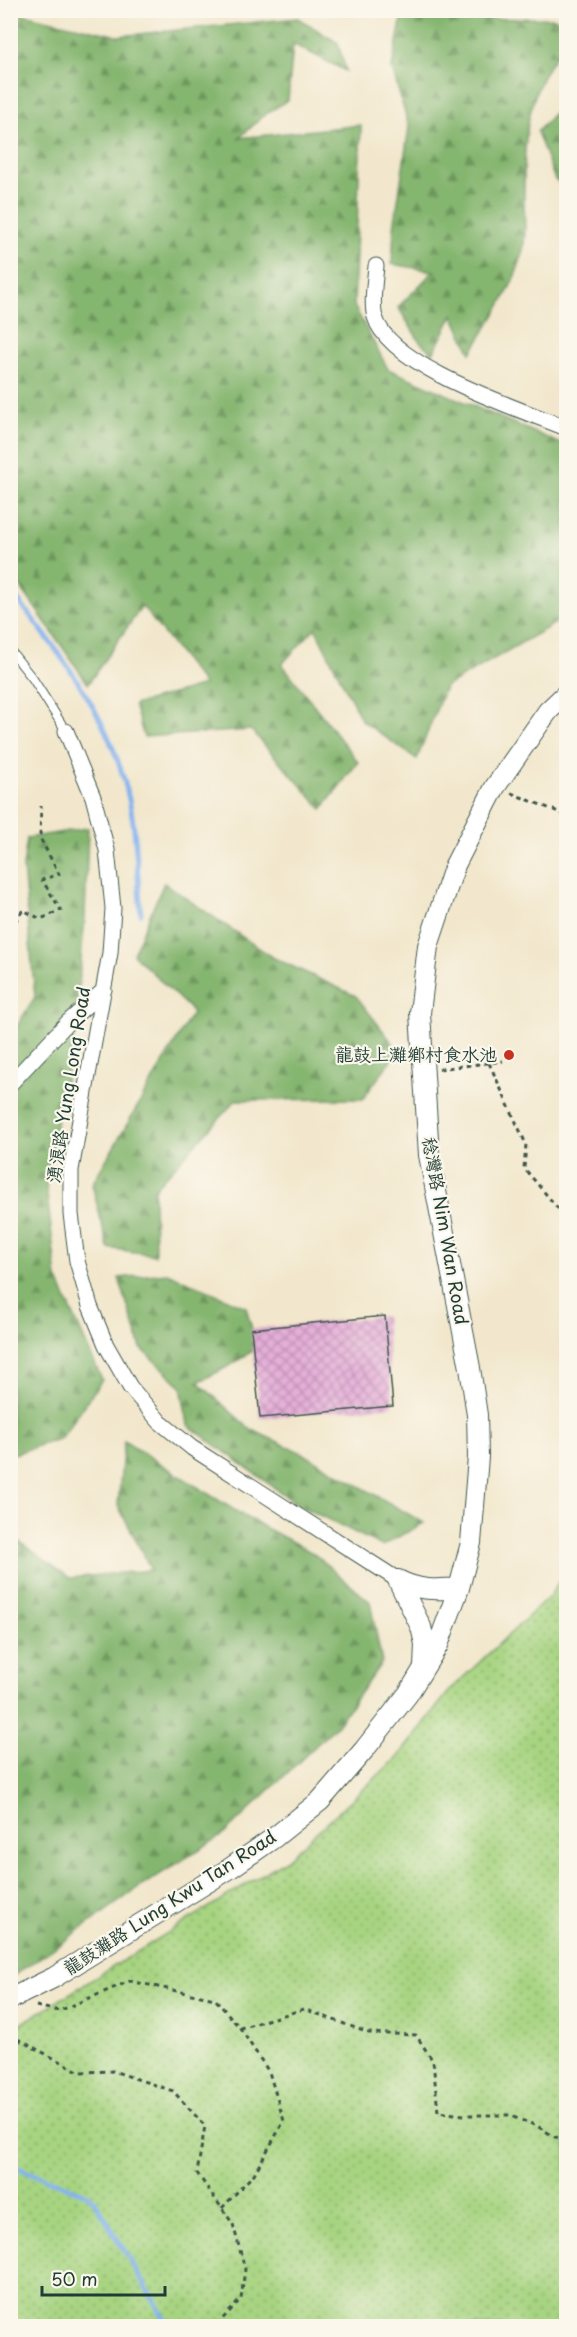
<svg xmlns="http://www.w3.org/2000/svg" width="577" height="2337" font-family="'Playpen Sans','LXGW WenKai TC',sans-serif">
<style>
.grass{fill:url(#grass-dots);stroke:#63885a;stroke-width:1.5}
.forest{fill:url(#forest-firs);stroke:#527a52;stroke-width:1.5}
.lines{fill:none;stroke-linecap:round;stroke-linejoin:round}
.stream{stroke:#83b2ee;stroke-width:5}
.building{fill:url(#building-cross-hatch)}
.service-casing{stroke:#3f564b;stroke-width:10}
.minor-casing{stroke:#3f564b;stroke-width:17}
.tertiary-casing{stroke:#3f564b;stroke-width:22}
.path{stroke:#3f564b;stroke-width:3;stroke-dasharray:4.5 4.5;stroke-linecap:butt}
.service{stroke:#fff;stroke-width:8}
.minor{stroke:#fff;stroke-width:15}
.tertiary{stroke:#fff;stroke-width:20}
.poi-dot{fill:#c8321e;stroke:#fbf7ec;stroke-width:2}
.labels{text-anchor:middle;stroke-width:4.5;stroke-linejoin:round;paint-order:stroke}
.poi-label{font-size:18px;fill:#1f3d34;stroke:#fbf7ec;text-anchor:end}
.street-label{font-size:18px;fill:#1f3d34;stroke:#fbf7ec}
</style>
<defs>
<pattern id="grass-dots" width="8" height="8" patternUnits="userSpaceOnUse" patternTransform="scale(1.5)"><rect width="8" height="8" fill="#a7d481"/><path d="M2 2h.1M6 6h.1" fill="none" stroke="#87ad6a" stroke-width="1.8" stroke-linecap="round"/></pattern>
<pattern id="forest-firs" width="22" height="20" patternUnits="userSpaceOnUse" patternTransform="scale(1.5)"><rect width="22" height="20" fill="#85b66f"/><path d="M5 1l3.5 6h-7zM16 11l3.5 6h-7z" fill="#6c955c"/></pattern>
<pattern id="building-cross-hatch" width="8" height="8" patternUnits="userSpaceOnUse" patternTransform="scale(1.5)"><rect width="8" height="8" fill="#e6afd9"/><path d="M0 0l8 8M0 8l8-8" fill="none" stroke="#ba90b1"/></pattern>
</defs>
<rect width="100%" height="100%" fill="#fbf7ec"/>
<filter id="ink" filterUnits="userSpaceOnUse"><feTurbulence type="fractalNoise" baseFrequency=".0167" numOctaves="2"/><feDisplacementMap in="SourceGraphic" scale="12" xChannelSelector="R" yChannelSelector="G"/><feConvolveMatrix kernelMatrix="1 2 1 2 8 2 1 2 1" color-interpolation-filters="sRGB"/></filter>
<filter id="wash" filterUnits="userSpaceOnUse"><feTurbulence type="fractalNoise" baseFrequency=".008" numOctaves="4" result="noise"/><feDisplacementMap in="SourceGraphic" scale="24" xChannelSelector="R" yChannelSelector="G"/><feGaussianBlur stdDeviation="1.35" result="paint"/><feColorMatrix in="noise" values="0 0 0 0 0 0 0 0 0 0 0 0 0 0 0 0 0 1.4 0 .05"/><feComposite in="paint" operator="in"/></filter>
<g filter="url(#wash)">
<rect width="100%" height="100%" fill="#f2e7cc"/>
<path class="grass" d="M566,1571V2326H15L11,2324V2030L287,1859L398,1757L451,1689L549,1597Z"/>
<path class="forest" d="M10,11L118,36L298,18L338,43L346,71L293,44L288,100L267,113L239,138L361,125L354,306L388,369L566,446V617L445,687L417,759L362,721L315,628L282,664L358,762L322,809L251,730L144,737L134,705L204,685L142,606L88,684L11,573Z
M403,12L474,19L555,18L566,28V43C525,89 524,138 524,197C524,212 526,228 524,243C519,283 491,319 471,353L453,315L433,353L420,342L398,307L434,271L392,264L394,228L409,127L392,68Z
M566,100V185L555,180L537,132Z
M88,828L85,917L73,1043L56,1125L46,1187L57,1278L102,1380L61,1438L11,1455L10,1037L35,997L23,867L27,838Z
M164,883L272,957L356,996L398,1050L363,1099L236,1100L154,1189L155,1255L108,1248L92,1184L193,1012L133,954Z
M167,1273L246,1307L257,1348L231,1365L198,1382L250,1429L302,1453L424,1523L382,1546L297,1504L188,1425L181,1386L141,1348L119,1278Z
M124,1441L242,1515L313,1553L370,1602L382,1662L336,1726L224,1834L135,1890L66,1940L11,1977V1536L70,1578L151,1570L118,1505Z"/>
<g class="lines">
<path class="stream" d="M10,590C59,652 108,713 127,791C137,830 137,873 141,914
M10,2165L89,2195L97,2205L169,2326"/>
</g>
<g id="blocks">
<path class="building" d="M385,1316L393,1406L260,1418L251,1329Z"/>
</g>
</g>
<g filter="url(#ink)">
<use href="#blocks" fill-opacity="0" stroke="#3f564b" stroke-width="1.5"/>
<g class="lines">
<defs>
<path id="service" d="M10,650L33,679L66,731"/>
<path id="minor" d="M376,266C375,279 371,305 375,317C389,367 520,409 566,428
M66,731L93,797L107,850L113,908L110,953L71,1170V1214L77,1261L90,1306L106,1345L130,1387L160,1422L192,1448L398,1580
M10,1084L69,1021L104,990"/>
<path id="tertiary" d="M398,1580L421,1627L425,1644L424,1667
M398,1580C419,1591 436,1590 459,1588
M10,1999L53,1978L229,1869L275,1837L320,1801L364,1750L408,1694L438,1645L459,1588L471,1543L478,1457L477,1415L470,1368L429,1155L420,1013L428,946L455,865L495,787L548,711L566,694"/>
</defs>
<use href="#service" class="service-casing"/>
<use href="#minor" class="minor-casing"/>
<use href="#tertiary" class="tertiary-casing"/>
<path class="path" d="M511,793L566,815
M10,929L23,910L41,919L61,910L42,880L59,874L40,838L41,806
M489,1063L526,1144L524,1168L566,1218
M439,1069L503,1061
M36,2006L59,2011L130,1981L215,1999L240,2028L304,2009L369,2033L416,2035L433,2061L438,2112L465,2115H508L537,2126L555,2137L566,2139
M10,2035L80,2072L113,2071L173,2091L205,2126L197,2173L233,2224L245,2269L241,2299L216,2326
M222,2208L254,2174L284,2121L269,2072L240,2028"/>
<use href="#service" class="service"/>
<use href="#minor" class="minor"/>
<use href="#tertiary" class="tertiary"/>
</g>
</g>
<circle class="poi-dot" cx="509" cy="1055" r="6"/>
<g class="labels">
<g class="poi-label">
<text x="497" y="1061">龍鼓上灘鄉村食水池</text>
</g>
<g class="street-label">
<text transform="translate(69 1085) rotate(-81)" y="6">湧浪路 Yung Long Road</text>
<text transform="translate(445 1231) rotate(80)" y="6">稔灣路 Nim Wan Road</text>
<text transform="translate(170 1903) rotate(-33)" y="6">龍鼓灘路 Lung Kwu Tan Road</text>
</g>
</g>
<rect width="577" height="2337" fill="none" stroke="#fbf7ec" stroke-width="36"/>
<path d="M42 2286v9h123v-9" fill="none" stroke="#1f3d34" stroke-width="3"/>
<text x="51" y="2286" font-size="18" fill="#1f3d34" stroke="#fbf7ec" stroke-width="4.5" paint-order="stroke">50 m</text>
</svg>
